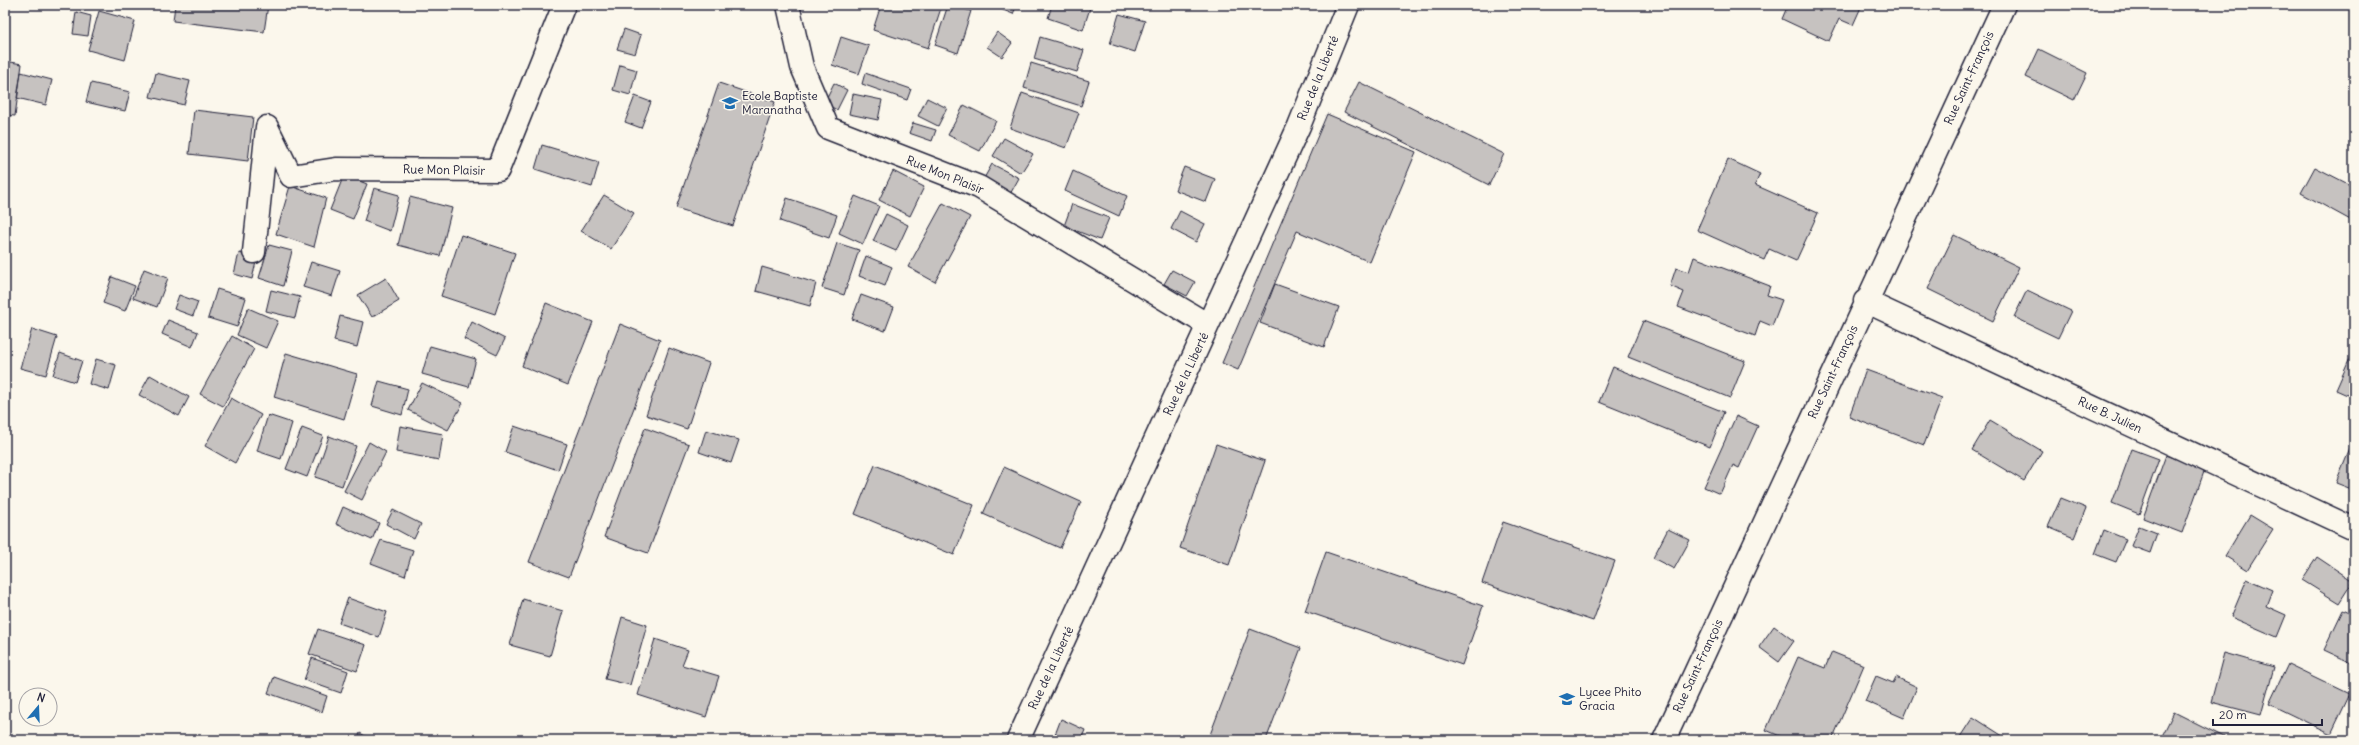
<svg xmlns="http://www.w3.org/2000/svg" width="2359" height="745" font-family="Delius,sans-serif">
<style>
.building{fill:#c6c2c0;stroke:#22223b}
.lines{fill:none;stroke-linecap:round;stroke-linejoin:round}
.minor-casing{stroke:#22223b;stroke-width:25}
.minor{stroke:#fbf7ec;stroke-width:22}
.labels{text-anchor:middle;stroke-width:3;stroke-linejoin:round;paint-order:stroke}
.street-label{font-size:12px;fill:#22223b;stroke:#fbf7ec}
.poi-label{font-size:12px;fill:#22223b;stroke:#fbf7ec;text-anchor:start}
</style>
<rect width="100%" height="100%" fill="#fbf7ec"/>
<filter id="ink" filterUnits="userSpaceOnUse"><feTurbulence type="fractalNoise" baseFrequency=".025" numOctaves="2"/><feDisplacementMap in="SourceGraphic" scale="8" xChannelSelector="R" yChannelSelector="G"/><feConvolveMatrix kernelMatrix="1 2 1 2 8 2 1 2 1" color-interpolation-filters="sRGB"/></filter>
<g filter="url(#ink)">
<path class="building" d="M66,5H85L84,10Z
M175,5H268L264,32L173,21Z
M881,5H942L928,48L873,30Z
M948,5L971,11L958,53L935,45Z
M999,5H1017L1013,14L998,8Z
M1052,5H1091L1083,30L1048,18Z
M1788,5H1862L1853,25L1839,19L1829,41L1782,19Z
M99,11L135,21L125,60L88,50Z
M76,12L91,16L88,36L73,34Z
M1119,14L1145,21L1135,52L1110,44Z
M624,29L641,35L635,54L617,49Z
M997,32L1012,43L1002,57L987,47Z
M841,37L869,46L859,74L832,65Z
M1040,37L1084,50L1077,72L1034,59Z
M2039,49L2087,73L2074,100L2026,77Z
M5,61L22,64L15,116L5,115Z
M1031,63L1089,81L1081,106L1024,88Z
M620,65L637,70L630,95L613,90Z
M21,72L52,80L46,105L17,98Z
M156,73L190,81L184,105L150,97Z
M865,73L911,89L907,100L862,84Z
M1359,82L1504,154L1489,185L1344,112Z
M91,83L130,92L125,111L86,102Z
M719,83L775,102L733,226L676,208Z
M834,83L847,90L837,110L824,103Z
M1022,93L1079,113L1066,148L1010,128Z
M853,94L882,100L878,120L849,114Z
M635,96L651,102L641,128L625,122Z
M927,98L947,108L938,126L918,116Z
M964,105L996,121L980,151L948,135Z
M194,110L253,117L248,161L189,154Z
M1327,114L1416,152L1370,262L1297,231L1238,370L1222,363Z
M913,123L936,130L932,141L909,133Z
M1004,138L1033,154L1021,173L993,156Z
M542,145L599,162L592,187L535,169Z
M1728,159L1760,174L1755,185L1818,213L1796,261L1769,249L1764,260L1697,230Z
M992,164L1019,178L1009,196L982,182Z
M1184,167L1215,179L1206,202L1175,190Z
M2315,167L2354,187V222L2301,193Z
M893,171L924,187L910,216L879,200Z
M1073,171L1127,196L1119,216L1065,191Z
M344,175L367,184L353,219L330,210Z
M290,186L326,198L314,247L276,234Z
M374,188L399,195L390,231L364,221Z
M604,195L634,213L611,249L581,231Z
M855,196L879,206L863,244L839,233Z
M410,197L452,208L440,256L398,245Z
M787,198L837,215L829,238L780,221Z
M943,203L970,217L935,282L908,267Z
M1072,204L1109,218L1100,240L1064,226Z
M1180,211L1205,224L1196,242L1171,229Z
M886,214L908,225L896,251L873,241Z
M461,235L515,253L495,314L441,296Z
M1954,235L2019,267L1993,321L1928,289Z
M837,243L859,250L844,295L822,288Z
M269,245L292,251L283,286L259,278Z
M239,253L257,258L252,279L234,274Z
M866,256L892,267L885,286L859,276Z
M1694,257L1770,286L1767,295L1782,300L1772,326L1760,321L1755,336L1678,307L1684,292L1670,286L1676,268L1689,272Z
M311,262L340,271L332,296L303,287Z
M762,267L816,283L810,306L756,291Z
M144,269L168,278L157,307L133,298Z
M1172,270L1195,282L1187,296L1164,284Z
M112,277L135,286L125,311L103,303Z
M386,278L399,301L372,317L358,295Z
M1275,284L1339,307L1324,347L1260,323Z
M217,289L246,298L237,327L208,318Z
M271,290L300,297L295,318L266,311Z
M2027,290L2071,311L2058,338L2014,317Z
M179,295L198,302L193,316L174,309Z
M861,295L894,307L885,331L852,319Z
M546,303L593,322L568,385L522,366Z
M248,308L278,321L266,348L237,335Z
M340,316L363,322L357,347L334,341Z
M168,320L198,332L192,347L162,334Z
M1643,321L1745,361L1730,398L1628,357Z
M472,322L505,339L497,355L464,339Z
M620,324L660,340L569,577L529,562Z
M32,329L57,337L46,375L20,368Z
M232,336L254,349L223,406L200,394Z
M430,346L476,359L469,387L422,374Z
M669,348L709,363L687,429L646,415Z
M2354,349V398L2336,390Z
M60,353L82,361L75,382L53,375Z
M286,353L357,374L344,419L274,397Z
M96,359L116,365L109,390L89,384Z
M1613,367L1724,412L1710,447L1599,402Z
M1866,370L1942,398L1924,445L1849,417Z
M150,375L189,397L179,416L139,395Z
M379,381L408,389L402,415L372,406Z
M422,383L463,403L448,430L408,410Z
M231,398L261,415L235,463L205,446Z
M268,415L292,423L281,459L257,451Z
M1736,416L1758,426L1739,468L1733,465L1720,494L1704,487Z
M1990,420L2042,451L2024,481L1972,450Z
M400,426L443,434L439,460L396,452Z
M514,426L567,444L558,470L505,452Z
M302,428L323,436L307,477L286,469Z
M645,428L689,444L648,553L604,537Z
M706,430L739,440L731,463L699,452Z
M329,436L356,446L342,486L315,477Z
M369,442L386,452L362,500L344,491Z
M1216,444L1265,461L1229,565L1180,548Z
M2352,444L2354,445V490L2336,483Z
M2132,449L2159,459L2139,514L2112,503Z
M2166,455L2205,469L2182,533L2143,518Z
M875,465L974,505L954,555L855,514Z
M1004,467L1081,502L1060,548L983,514Z
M2061,498L2086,508L2074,538L2048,527Z
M343,507L379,523L372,540L336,524Z
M393,510L421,524L414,539L386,524Z
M2250,515L2273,529L2247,570L2225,556Z
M1503,522L1615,561L1593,621L1482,583Z
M2139,526L2157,533L2150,553L2131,546Z
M1668,529L1690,540L1674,569L1653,558Z
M2104,530L2126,539L2116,562L2095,554Z
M381,540L413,550L405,576L371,563Z
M1326,552L1483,606L1462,665L1305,611Z
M2317,557L2353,581L2339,603L2302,580Z
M2247,579L2272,590L2266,606L2286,615L2277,637L2231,617Z
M348,598L387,612L379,637L339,623Z
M523,599L563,611L550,656L510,645Z
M2343,610L2354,615V664L2324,650Z
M622,617L647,625L630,685L605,679Z
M1774,626L1794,641L1779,662L1759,647Z
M318,629L366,645L357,671L309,654Z
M1250,629L1301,648L1266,740H1208Z
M655,639L688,650L682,665L719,676L706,717L638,695Z
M1832,652L1864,665L1832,740H1789L1766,730L1798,657L1825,668Z
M2224,653L2274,667L2261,715L2211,702Z
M312,658L348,671L341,693L304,680Z
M2288,664L2350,694L2331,734L2269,704Z
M1876,676L1893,683L1896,677L1917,687L1904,718L1865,701Z
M274,677L327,696L322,712L268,693Z
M2174,712L2230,740H2160Z
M1973,717L2009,740H1958Z
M1061,719L1085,730L1081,740H1053Z
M360,733L372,740H357Z"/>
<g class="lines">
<defs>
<path id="minor" d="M788,5L802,67L828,128L979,187L1208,325
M267,127L291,176L336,169L498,170L564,5
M254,252L267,127
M1865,301L2354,529
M1018,740L1299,126L1348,5
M1664,740L2004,5"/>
</defs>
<use href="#minor" class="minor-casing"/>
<use href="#minor" class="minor"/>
</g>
</g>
<defs>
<symbol id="school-bare" viewBox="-9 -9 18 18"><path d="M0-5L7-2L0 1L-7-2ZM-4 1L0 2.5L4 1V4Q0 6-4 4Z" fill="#1f6fb2" stroke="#fbf7ec" stroke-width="2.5" paint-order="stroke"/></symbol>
</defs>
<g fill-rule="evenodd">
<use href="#school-bare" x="719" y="92" width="22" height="22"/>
<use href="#school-bare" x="1556" y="688" width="22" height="22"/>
</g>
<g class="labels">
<g class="street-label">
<text transform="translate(1318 78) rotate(-68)" y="4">Rue de la Liberté</text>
<text transform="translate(1969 78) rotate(-65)" y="4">Rue Saint-François</text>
<text transform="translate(444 170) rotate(1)" y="4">Rue Mon Plaisir</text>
<text transform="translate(945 175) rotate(22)" y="4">Rue Mon Plaisir</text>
<text transform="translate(1833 372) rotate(-65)" y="4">Rue Saint-François</text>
<text transform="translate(1186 374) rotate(-65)" y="4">Rue de la Liberté</text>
<text transform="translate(2110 415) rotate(25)" y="4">Rue B. Julien</text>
<text transform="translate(1698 666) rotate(-65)" y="4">Rue Saint-François</text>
<text transform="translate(1051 668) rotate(-65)" y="4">Rue de la Liberté</text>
</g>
<g class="poi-label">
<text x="742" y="100">Ecole Baptiste<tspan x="742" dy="14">Maranatha</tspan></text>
<text x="1579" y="696">Lycee Phito<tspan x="1579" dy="14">Gracia</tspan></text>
</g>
</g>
<rect width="2359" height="745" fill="none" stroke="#fbf7ec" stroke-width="20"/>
<rect x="10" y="10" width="2339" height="725" fill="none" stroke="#22223b" stroke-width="1.5" filter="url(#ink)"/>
<g transform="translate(38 707) rotate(19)"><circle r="19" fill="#fbf7ec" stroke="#a4a2a5"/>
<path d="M0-3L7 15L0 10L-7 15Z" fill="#1f6fb2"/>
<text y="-6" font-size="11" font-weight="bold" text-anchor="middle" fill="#22223b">N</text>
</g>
<path d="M2213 719v6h109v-6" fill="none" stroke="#22223b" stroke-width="2"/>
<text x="2219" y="719" font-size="12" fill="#22223b" stroke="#fbf7ec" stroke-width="3" paint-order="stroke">20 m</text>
</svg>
